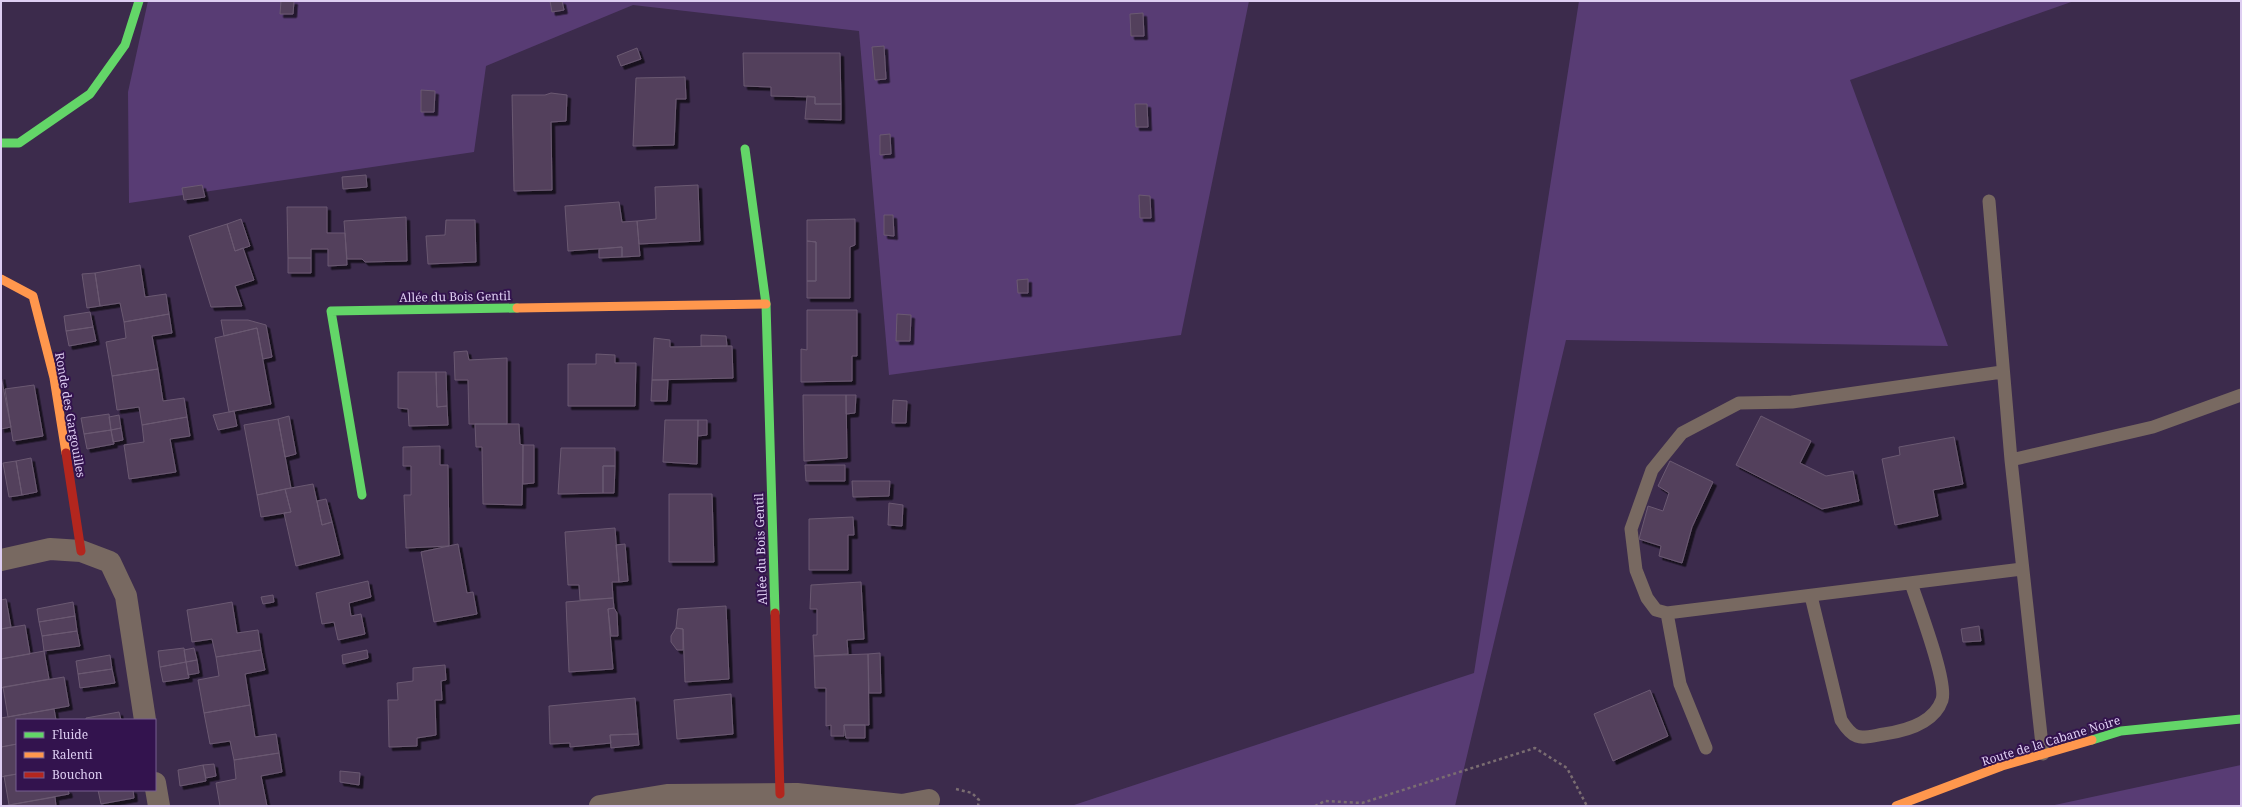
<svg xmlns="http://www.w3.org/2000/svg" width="2242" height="807" font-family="'Noto Serif',serif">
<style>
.green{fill:#583c74}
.building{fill:#52415b;stroke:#6b5972;filter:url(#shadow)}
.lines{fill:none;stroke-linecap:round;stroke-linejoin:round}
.path{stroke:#7a6d71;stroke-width:2.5;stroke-dasharray:3 3;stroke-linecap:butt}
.lane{stroke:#786961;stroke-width:13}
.street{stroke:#786961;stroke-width:22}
.fast{stroke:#63d668;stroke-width:9}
.slow{stroke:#ff974d;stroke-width:9}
.jam{stroke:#b3261e;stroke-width:9}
.labels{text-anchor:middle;stroke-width:4;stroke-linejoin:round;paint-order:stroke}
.street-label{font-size:12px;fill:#decef2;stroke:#33134e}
</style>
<defs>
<filter id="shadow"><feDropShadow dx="3.5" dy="3.5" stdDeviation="0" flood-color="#0009"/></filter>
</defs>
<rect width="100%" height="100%" fill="#3c2b4c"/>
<path class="green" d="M148,1H1249L1181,335L889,375L859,31L633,5L486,66L474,152L129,203L128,92Z
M1579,1H2074L1850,80L1948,346L1566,340L1455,806H1071L1474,673Z
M2241,765V806H2050Z"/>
<path class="building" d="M281,1H294L293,14H280Z
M550,1H562L564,10L552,12Z
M1143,13L1144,36H1131L1130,14Z
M884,46L886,79L875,80L872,47Z
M637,48L641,59L621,66L617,56Z
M743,53H840L841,104H815V97L771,96V87L744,86Z
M685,77L686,99H676L674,145L633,146L636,78Z
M421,90L435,91L434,112H421Z
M551,93L567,95L566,121L551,122L552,190L514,191L512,95H545Z
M807,96L815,97V104H841V120L805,119Z
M1135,104H1147L1148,127H1136Z
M890,134L891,154L880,155V135Z
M366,175L367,187L343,189L342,177Z
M202,185L205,197L184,200L182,188Z
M698,185L700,241L639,244L637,221L656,219L655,187Z
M1139,195L1150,196L1151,218H1140Z
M619,202L622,222L637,221L640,256L622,257V247L568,251L565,206Z
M287,207H327V233H345L347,265L328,266V249H311V258H288Z
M884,215H893L894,236L884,235Z
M406,217L407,261L365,262L362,259H347L344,221Z
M241,219L250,246L235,251L227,224Z
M855,219V245L850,247V298H807V281H816V242L807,241V220Z
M446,220H475L476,262L428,264L426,236L445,235Z
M227,224L235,251L243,248L254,280L235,286L242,306L211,307L189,236Z
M807,241L816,242V281H807Z
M622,247V257L599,258V249Z
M288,258H311V273H288Z
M140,265L145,297L166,294L169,314L124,322L120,303L100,306L95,273Z
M95,273L100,306L87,308L82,274Z
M1028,279V293H1018L1017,280Z
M807,310H857V356H852V381L801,382V349L807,350Z
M90,312L93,327L66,331L64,316Z
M169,314L172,333L152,336L158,369L112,376L106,342L126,338L124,322Z
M897,314L911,315L910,341H896Z
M221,320H248L266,325L272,357L263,359L257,328L224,336Z
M93,327L96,341L69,346L66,331Z
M257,328L271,404L229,412L215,338Z
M701,335L726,336L727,346H701Z
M654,338L670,340V347L732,346L733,378L652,380Z
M467,351L469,360L507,358V424H469L468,380H455L454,352Z
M596,354L615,355V363H636L635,406H568V364H596Z
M158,369L163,401L184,398L187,417L142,425L139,407L117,410L112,376Z
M398,372H436L437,407L447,406L448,425L409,426L408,409L398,408Z
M436,372H446L447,406L437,407Z
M1,376L11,427L1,429Z
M652,380H668L667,401H651Z
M34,385L43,436L13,441L5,389Z
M803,395H846L847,458L804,461Z
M846,395H856L855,413L846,414Z
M893,400L907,401L906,423H892Z
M234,411L237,426L218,430L213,415Z
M109,414L111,430L84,434L81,418Z
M119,415L121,428L111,430L109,417Z
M289,416L296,454L285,457L278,419Z
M1761,416L1811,441L1800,463L1826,476L1853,471L1859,501L1822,509L1736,465Z
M187,417L190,436L170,439L176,472L129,479L124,445L144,442L142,425Z
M278,419L291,488L257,495L244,425Z
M665,420H698L697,464L663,462Z
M698,420H707V435L698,436Z
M475,424H519L520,444L523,445L522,505L483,504L482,447H476Z
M121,428L123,440L113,442L111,430Z
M111,430L114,444L87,449L84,434Z
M1954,437L1963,484L1933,490L1938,516L1895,525L1882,459L1900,455L1899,447Z
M523,445H534V483L523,484Z
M440,446V465H448L449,546L406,548L404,495H411V466H403V447Z
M561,448H615V466H603V493L558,494Z
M31,458L37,492L22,495L16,461Z
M16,461L22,495L9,497L3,463Z
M1670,461L1713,482L1692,527L1682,563L1659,556L1661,546L1639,539L1648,506L1663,511L1669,493L1658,486Z
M805,465H845V481H806Z
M603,466H615L614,493H603Z
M852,481H890L889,496L853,497Z
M313,484L322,525L332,522L340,555L296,566L284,513L291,512L285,489Z
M285,489L291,512L261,517L257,495Z
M669,494H712L714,562H669Z
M326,499L332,522L322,525L317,501Z
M889,503L903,505L902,526L888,525Z
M853,517L854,535H848V570H809V519Z
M615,528L619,582H612L613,598L580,600L579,585H568L565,532Z
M458,544L467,593L473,592L477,614L434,622L421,552Z
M625,544L628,581L619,582L616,545Z
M368,581L371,597L349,603L351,616L361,614L365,634L338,640L334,622L322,624L316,593Z
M861,582L864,639L847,640L848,654L814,656L813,635H817V609H810L811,585Z
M273,595L274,602L263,604L261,597Z
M613,598L614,608L608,609L613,669L569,672L566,602Z
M6,599L11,627L1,629V600Z
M73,602L75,616L39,622L37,609Z
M232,602L237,633L258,630L261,650L216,657L212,639L192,642L187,610Z
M726,606L729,679L685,682L683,629L676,628L678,609Z
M614,608L617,613L618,636H611L608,609Z
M75,616L77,631L42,636L39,622Z
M25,625L30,654L1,659V629Z
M1979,626L1981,641L1963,642L1961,629Z
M676,628L683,629V650H677L671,642V636Z
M77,631L80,646L44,651L42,636Z
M184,648L186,662L160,667L158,651Z
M194,648L197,660L186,662L184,650Z
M261,650L265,670L245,674L250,705L204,713L198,680L219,676L216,657Z
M367,650L368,658L343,664L342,655Z
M44,651L49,679L1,688V659Z
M880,653L881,693H869L868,654Z
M868,654L869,725H844V736H831V725L826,726V688H815L814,656Z
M110,655L112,669L78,674L76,661Z
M197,660L199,673L188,675L186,662Z
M186,662L189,678L163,682L160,667Z
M445,665L446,680L441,681L442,700H435L436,735L417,738V746L389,747L388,700H398L397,683L413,681V668Z
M112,669L115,683L80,688L78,674Z
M64,677L69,706L8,717L3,687Z
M1650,690L1668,736L1613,761L1594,714Z
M731,694L733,734L677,739L674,700Z
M635,698L638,734L610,735L611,743L570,747V743L550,744L549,706Z
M250,705L255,737L276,734L279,753L234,760L230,741L210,744L204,713Z
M54,709L56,720H17V744L1,747V718Z
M119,712L121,720H86V718Z
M844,725H865V738H846Z
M638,734L639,745L611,748L610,735Z
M17,744V774L1,777V747Z
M279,753L282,772L261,776L267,806H220L216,783L236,779L234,760Z
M214,764L216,776L206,778L203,765Z
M203,765L206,781L180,786L178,770Z
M340,771L360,773L359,785L340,782Z
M17,774V790H68L69,794L9,805L4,776Z
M98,790H133L134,798L101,804Z
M55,797L56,806H3L9,805Z"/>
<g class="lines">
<path class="path" d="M956,789L972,793L979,800L978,806
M1315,806L1325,801L1362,803L1535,748L1567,768L1587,806"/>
<path class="lane" d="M1989,201L2011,460L2043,754
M2002,372L1792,402L1739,403L1682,433L1652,470L1631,529L1636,570L1647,598L1656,610L1667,613L2022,569
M2011,460L2153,427L2241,395
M1811,596L1841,720C1855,742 1860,738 1884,734C1905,731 1934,723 1942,700C1948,682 1918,605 1911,583
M1667,613L1680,684L1706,748"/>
<path class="street" d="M1,560L50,549L81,551L110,562L126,596L145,720
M155,783L159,806
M600,806L667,795L797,794L902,805L929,800"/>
<path class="fast" d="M1,143H19L90,94L125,45L139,1
M745,149L766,304L775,613
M362,495L331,311L517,308
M2092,740L2121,731L2241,719"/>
<path class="slow" d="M1,279L33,296L54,378L66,453
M517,308L766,304
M1896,806L2002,766L2092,740"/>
<path class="jam" d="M66,453L81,551
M775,613L780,794"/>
</g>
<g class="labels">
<g class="street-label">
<text transform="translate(455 297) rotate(-1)" y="4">Allée du Bois Gentil</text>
<text transform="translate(70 415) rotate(80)" y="4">Ronde des Gargouilles</text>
<text transform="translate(761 549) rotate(-92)" y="4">Allée du Bois Gentil</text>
<text transform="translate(2051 741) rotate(-17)" y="4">Route de la Cabane Noire</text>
</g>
</g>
<rect width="2242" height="807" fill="none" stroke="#decef2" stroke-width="4"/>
<rect x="16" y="719" width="140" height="72" fill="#33134e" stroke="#775e90"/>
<rect x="24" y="732" width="20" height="6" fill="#63d668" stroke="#775e90"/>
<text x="52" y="739" font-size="12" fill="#decef2">Fluide</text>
<rect x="24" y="752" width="20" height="6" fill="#ff974d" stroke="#775e90"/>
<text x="52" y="759" font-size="12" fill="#decef2">Ralenti</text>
<rect x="24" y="772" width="20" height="6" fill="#b3261e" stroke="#775e90"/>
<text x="52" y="779" font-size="12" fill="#decef2">Bouchon</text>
</svg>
